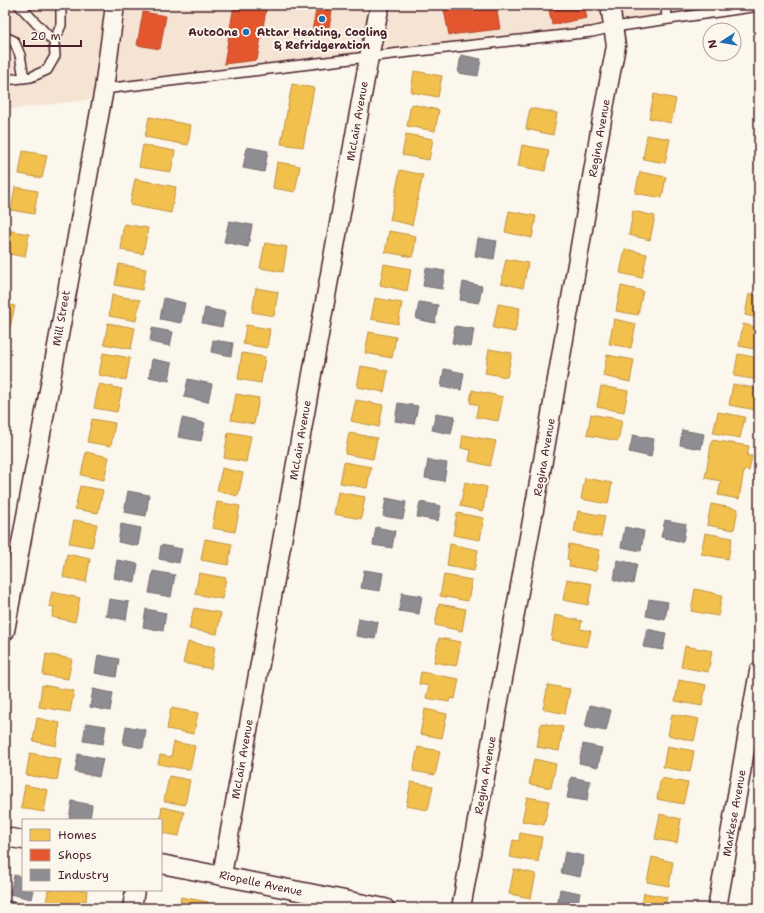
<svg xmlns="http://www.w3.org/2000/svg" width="764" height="913" font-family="'Shantell Sans',sans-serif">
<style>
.built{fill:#f5e4d3}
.homes{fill:#f2c14e;stroke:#c09044}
.shops{fill:#e4572e;stroke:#b6462d}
.industry{fill:#8d8d92;stroke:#796c73}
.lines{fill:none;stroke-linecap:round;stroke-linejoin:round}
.lane-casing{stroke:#4a1f2b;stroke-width:12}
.street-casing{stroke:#4a1f2b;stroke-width:21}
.lane{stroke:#fbf7ec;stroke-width:9}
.street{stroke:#fbf7ec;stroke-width:18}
.poi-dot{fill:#1f6fb2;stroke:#fbf7ec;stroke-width:1.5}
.labels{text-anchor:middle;stroke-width:4;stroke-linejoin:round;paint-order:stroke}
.poi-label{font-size:11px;font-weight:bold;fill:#4a1f2b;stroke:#fbf7ec;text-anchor:end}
.street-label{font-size:11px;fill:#4a1f2b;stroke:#fbf7ec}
</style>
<rect width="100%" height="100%" fill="#fbf7ec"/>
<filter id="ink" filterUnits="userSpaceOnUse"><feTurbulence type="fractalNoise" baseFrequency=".025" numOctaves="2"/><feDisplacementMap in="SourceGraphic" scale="8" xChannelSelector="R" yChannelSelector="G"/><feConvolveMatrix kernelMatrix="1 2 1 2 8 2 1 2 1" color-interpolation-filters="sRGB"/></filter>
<g filter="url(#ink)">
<path class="built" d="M5,5H759L667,19L104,89L102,98L5,110Z"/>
<path class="homes" d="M414,71L442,76L438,97L411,92Z
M292,84L314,88L303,147L281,144Z
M654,94L676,99L671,123L649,118Z
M411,104L439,110L435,131L407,126Z
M530,108L557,113L553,135L526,129Z
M149,117L191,125L188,145L145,137Z
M406,134L433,139L429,160L402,155Z
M647,135L670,139L665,163L643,159Z
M143,145L175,151L171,172L139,167Z
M522,145L549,150L545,171L518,166Z
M23,151L47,155L42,178L19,174Z
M277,162L300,166L295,192L273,188Z
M400,170L423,175L412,225L390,220Z
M640,172L666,177L662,198L635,193Z
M135,179L176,187L171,213L130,205Z
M15,187L38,191L34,214L11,210Z
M509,211L536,216L532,238L505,232Z
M633,211L655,216L650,240L629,235Z
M124,224L148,228L143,254L121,250L122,241H121Z
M6,230L29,234L25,257L5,253Z
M389,231L416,236L413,257L385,252Z
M265,243L287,247L283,272L260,268Z
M625,249L647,254L642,278L620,273Z
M506,259L528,263L523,288L501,283Z
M119,264L146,269L142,290L115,285Z
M384,264L411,269L407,291L380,285Z
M621,286L643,291L638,315L616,311Z
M256,288L278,292L274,316L252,312Z
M749,294L759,296V318L745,315Z
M112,295L140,300L136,321L109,316Z
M375,298L402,303L398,324L371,319Z
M5,304L15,306L10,327L5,326Z
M498,304L520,308L515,332L493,328Z
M614,319L636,324L631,348L609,344Z
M108,323L135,328L131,349L104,344Z
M743,324L759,328V350L739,346Z
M246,325L270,329L267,348L243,344Z
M369,332L396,337L392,358L365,353Z
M489,349L512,353L507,377L485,373Z
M103,353L130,358L126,380L99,375Z
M242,353L265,357L261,383L238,379Z
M738,354L759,358V380L734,376Z
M607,355L634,360L630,382L603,376Z
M361,366L388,371L384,392L357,387Z
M99,384L122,389L117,412L94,408Z
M733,384L759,389L756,410L729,405Z
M601,386L628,391L624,412L597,407Z
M472,390L503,397L498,421L476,417L478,405L470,403Z
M236,394L259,398L254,424L231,420Z
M356,400L383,405L379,427L351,421Z
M718,412L745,417L740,438L713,433Z
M591,414L622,420L618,441L587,435Z
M92,419L115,423L111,446L87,442Z
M228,432L251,436L246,462L224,458Z
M349,433L377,438L373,459L345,454Z
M463,435L496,441L490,466L469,461L471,450L461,448Z
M712,440L749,446L747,456H752L749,471L744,470L739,499L718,495L721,481L705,478Z
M86,452L109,457L104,480L81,475Z
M344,462L371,467L367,488L340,483Z
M222,468L243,473L238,496L217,491Z
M585,478L612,483L608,504L581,499Z
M465,482L487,487L483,511L460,506Z
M80,486L103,490L98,513L75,509Z
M338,492L365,497L361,519L334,514Z
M217,502L240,506L235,532L212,528Z
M711,504L738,509L734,530L707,525Z
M578,511L605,516L601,537L574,532Z
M457,513L484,518L480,540L453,535Z
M74,520L97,524L92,547L69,543Z
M705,533L732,538L728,559L701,554Z
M205,539L232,544L228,565L201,560Z
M450,544L478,550L474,571L447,566Z
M569,544L600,550L596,571L569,566L570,560L567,559Z
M67,554L90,559L86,582L63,577Z
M199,573L226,578L222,599L195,594Z
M444,575L472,580L468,601L440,596Z
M567,579L592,584L588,605L563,600Z
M695,589L722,595L718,616L691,611Z
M52,592L80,598L75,622L52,617L54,607L49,606Z
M439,604L466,609L462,631L435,625Z
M194,608L221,613L217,634L189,629Z
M555,615L582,621L580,629L591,631L587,647L551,640Z
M439,638L461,642L456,666L434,662Z
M188,642L215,647L211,669L183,663Z
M685,646L712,651L708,672L681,667Z
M46,654L72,659L68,679L43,675Z
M421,672L459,679L455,699L450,698L449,702L426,698L429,686L419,684Z
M679,680L706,685L702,706L675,701Z
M42,685L74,691L70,712L39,707Z
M548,685L570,689L565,714L543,709Z
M171,708L198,713L194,734L167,729Z
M425,709L447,714L442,738L420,734Z
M672,714L699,719L694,741L668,735Z
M37,718L60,723L56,746L33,741Z
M541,723L563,727L559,751L537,747Z
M174,742L195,746L190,770L158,764L160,755L171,757Z
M667,746L694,751L690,772L663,767Z
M418,747L440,751L435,775L413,771Z
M30,753L61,759L57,780L26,775Z
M534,759L556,764L551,788L529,784Z
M169,776L190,780L185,805L164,801Z
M661,778L688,783L683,804L657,799Z
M411,782L433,786L428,810L406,806Z
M25,785L48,790L44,812L21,808Z
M527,797L549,801L544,825L522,821Z
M162,807L184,812L179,836L161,833V820H160Z
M660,814L681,819L677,843L655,839Z
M520,833L542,837L538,862L510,857L513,840L519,841Z
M652,857L673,862L669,886L647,882Z
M514,869L536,874L531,898L509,894Z
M48,890H87L86,901H82L81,908H61L46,905Z
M644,893L667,897L664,908H641Z
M181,897L208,902L206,908H179Z"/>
<path class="shops" d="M234,5H267L257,60L224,64Z
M317,5H333L328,34L311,36Z
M443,5H496L500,29L449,35Z
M548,5H584L587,18L552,25Z
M676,5H709L677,9Z
M143,12L166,16L160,49L137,45Z"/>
<path class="industry" d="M461,55L481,59L478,76L458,73Z
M247,147L268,151L264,172L243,168Z
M229,221L252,225L248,247L224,242Z
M478,238L497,241L494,259L475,256Z
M426,268L445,271L442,289L423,286Z
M463,282L482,286L479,303L460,300Z
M164,298L185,303L181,323L160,319Z
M419,302L438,305L435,323L416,319Z
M205,308L225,312L222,327L202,323Z
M455,326L474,329L471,347L452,343Z
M152,328L173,332L170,346L150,342Z
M213,340L233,343L231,356L211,352Z
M152,359L172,363L169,381L149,377Z
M444,369L464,373L461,390L441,387Z
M188,379L212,384L208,402L184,397Z
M398,403L418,406L414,424L395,421Z
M436,413L455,416L451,434L432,430Z
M182,418L205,423L201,441L178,437Z
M682,430L704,434L701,449L680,445Z
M633,435L654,439L651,457L629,452Z
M428,460L447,463L444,481L425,478Z
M128,491L149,495L146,516L124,512Z
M386,498L406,502L403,519L383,516Z
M420,502L441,506L438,521L417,517Z
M665,520L686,524L683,542L661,537Z
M121,524L141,528L138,546L118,542Z
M376,527L395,531L392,548L373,545Z
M625,527L644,531L641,551L621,547Z
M161,545L182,549L179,563L159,559Z
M117,560L138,564L135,582L114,578Z
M617,560L637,564L633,584L614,580Z
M364,570L383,573L380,591L361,588Z
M153,571L175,575L171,597L149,593Z
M402,593L422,596L419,614L399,611Z
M109,599L129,602L126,620L106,616Z
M649,599L668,602L665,620L646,616Z
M146,609L166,613L163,631L143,627Z
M359,618L378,622L375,639L356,636Z
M647,629L666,633L663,650L643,647Z
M98,655L119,659L116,677L95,673Z
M93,689L113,693L110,711L90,707Z
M590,705L611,710L606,731L585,727Z
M86,723L106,726L103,744L83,741Z
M126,726L146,730L143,748L123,744Z
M583,744L602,748L598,767L579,763Z
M78,754L103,759L99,777L75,772Z
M571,777L590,781L587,801L567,798Z
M72,801L92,805L90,820L69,819Z
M565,852L584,856L580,877L561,873Z
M14,875L23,877V890H33L31,899L10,894Z
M560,889L580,893L577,908L557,907Z
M6,900L27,905L26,908H5Z"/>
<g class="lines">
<defs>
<path id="lane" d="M19,5L54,42
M666,5L667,19
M5,37L14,41L20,55L24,78
M5,80L31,77L47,70L55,56L54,42L61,25V5
M104,89L392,54L592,32L614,27L759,6"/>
<path id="street" d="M5,631L104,89L115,5
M5,837L23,840
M161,864L385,908
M222,875L369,57L380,5
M132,908L135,890
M461,908L542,466L604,108L616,46L610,5
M717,908L759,671"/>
</defs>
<use href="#lane" class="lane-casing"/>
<use href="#street" class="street-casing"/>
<use href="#lane" class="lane"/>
<use href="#street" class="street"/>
</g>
</g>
<g class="poi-dot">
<circle cx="322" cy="19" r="4"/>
<circle cx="246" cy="32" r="4"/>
</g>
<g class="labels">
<g class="poi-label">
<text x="238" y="36">AutoOne</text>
<text x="322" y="36" text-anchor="middle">Attar Heating, Cooling<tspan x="322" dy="13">&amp; Refridgeration</tspan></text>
</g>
<g class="street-label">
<text transform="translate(357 121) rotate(-80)" y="4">McLain Avenue</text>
<text transform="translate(599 138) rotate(-80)" y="4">Regina Avenue</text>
<text transform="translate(61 318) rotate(-80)" y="4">Mill Street</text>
<text transform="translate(300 440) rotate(-80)" y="4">McLain Avenue</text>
<text transform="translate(544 457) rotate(-80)" y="4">Regina Avenue</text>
<text transform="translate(242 759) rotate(-80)" y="4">McLain Avenue</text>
<text transform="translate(485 775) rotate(-80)" y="4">Regina Avenue</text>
<text transform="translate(734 813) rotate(-80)" y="4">Markese Avenue</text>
<text transform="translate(261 883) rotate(12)" y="4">Riopelle Avenue</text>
</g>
</g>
<rect width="764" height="913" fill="none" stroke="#fbf7ec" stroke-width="20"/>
<rect x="10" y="10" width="744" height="893" fill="none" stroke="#4a1f2b" stroke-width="1.5" filter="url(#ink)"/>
<rect x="22" y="819" width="140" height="72" fill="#fbf7ec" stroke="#b4a19f"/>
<rect x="30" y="829" width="20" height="12" fill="#f2c14e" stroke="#b4a19f"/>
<text x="58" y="839" font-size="12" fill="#4a1f2b">Homes</text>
<rect x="30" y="849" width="20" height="12" fill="#e4572e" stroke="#b4a19f"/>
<text x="58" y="859" font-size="12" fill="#4a1f2b">Shops</text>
<rect x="30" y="869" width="20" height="12" fill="#8d8d92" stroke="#b4a19f"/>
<text x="58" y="879" font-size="12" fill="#4a1f2b">Industry</text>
<g transform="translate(722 42) rotate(258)"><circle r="19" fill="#fbf7ec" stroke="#b4a19f"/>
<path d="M0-3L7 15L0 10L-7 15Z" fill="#1f6fb2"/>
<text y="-6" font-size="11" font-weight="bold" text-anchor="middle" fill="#4a1f2b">N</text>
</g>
<path d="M24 40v6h57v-6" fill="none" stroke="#4a1f2b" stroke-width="2"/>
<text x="30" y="40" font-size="12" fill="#4a1f2b" stroke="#fbf7ec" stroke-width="3" paint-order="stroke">20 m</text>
</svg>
